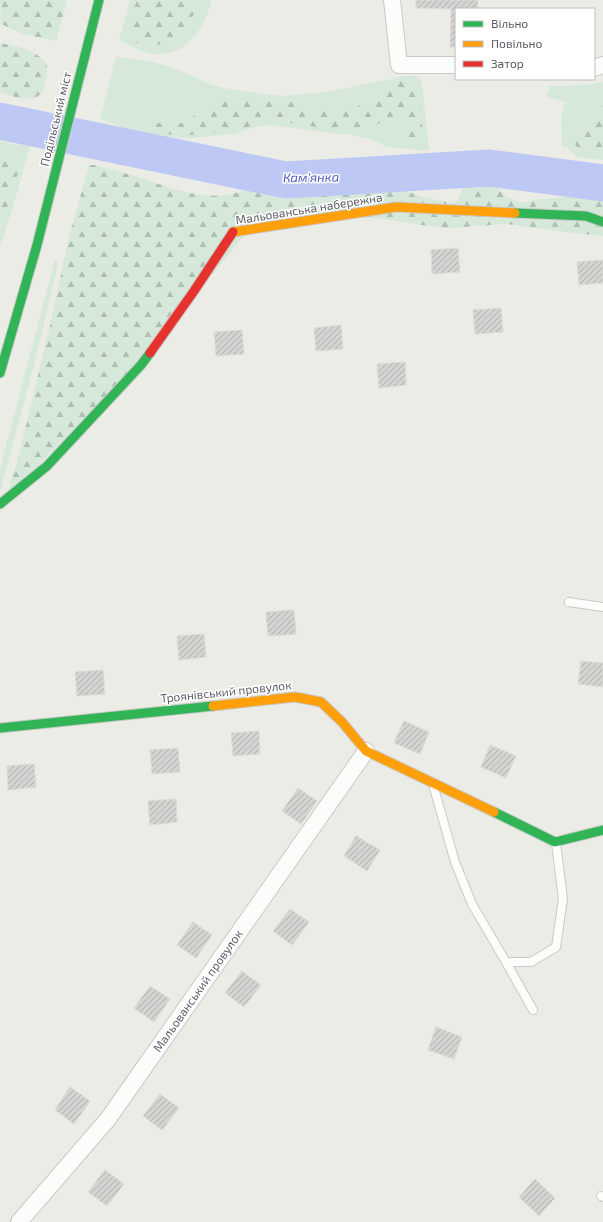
<svg xmlns="http://www.w3.org/2000/svg" width="603" height="1222" font-family="'Exo 2',sans-serif">
<style>
.grass{fill:#d5e8d9}
.forest{fill:url(#forest-firs)}
.lines{fill:none;stroke-linecap:round;stroke-linejoin:round}
.river{stroke:#bdc9f4;stroke-width:37}
.building{fill:url(#building-hatch);stroke:#dbdbd6}
.lane-casing{stroke:#c9c9c9;stroke-width:10}
.street-casing{stroke:#c9c9c9;stroke-width:18}
.fast-casing{stroke:#c9c9c8;stroke-width:11}
.slow-casing{stroke:#c9c9c8;stroke-width:11}
.jam-casing{stroke:#c9c9c8;stroke-width:11}
.lane{stroke:#fcfcfb;stroke-width:8}
.street{stroke:#fcfcfb;stroke-width:16}
.fast{stroke:#30b455;stroke-width:9}
.slow{stroke:#ff9f0a;stroke-width:9}
.jam{stroke:#e5322d;stroke-width:9}
.labels{text-anchor:middle;stroke-width:3;stroke-linejoin:round;paint-order:stroke}
.street-label{font-size:12px;fill:#5c5d64;stroke:#fff}
.water-label{font-size:13px;font-style:italic;fill:#4d5bbc;stroke:#fff}
</style>
<defs>
<pattern id="forest-firs" width="22" height="20" patternUnits="userSpaceOnUse"><rect width="22" height="20" fill="#d5e8d9"/><path d="M5 1l3.5 6h-7zM16 11l3.5 6h-7z" fill="#b0bfb4"/></pattern>
<pattern id="building-hatch" width="6" height="6" patternUnits="userSpaceOnUse"><rect width="6" height="6" fill="#d3d3d0"/><path d="M-1 1l2-2M0 6l6-6M5 7l2-2" fill="none" stroke="#aeaeac"/></pattern>
</defs>
<rect width="100%" height="100%" fill="#ecece7"/>
<path class="grass" d="M130,0H211C207,25 188,54 160,54C146,55 132,46 119,40Z
M116,57L149,61L177,69L209,84L224,88L255,93L282,96L326,92L401,77L414,75L420,80L422,83L429,151L387,147L373,140L353,135L329,133L269,125L252,128L235,134L191,138L154,137L132,131L100,119Z
M603,82V104L584,130L576,136L577,147L603,149V160L577,157L567,147H562L561,117L565,102L546,96L550,86L586,85Z
M0,141L11,144L30,145L15,200L0,248Z
M55,259L58,264L36,358L0,492V469Z"/>
<path class="forest" d="M0,0H67L56,41L23,34L1,24Z
M137,0H200C194,14 189,26 177,37C165,47 130,52 129,30C128,20 134,9 137,0Z
M0,43C14,45 36,50 45,62C49,66 47,74 46,79C45,83 44,88 43,91C35,105 11,96 0,92Z
M409,79L415,81C420,90 423,124 422,135C422,138 420,142 419,145L413,147L408,145L405,138V124L399,118H388L371,128H324L290,123L270,122L252,126L233,131L191,135L156,134L151,132L149,128L150,125L157,123H183L200,112L214,105L232,99L262,98L292,102L321,111L336,112L357,107L370,100L388,84Z
M603,104V149L577,147L574,142L576,136L584,130Z
M4,155L10,156L17,161L19,170L0,229V157Z
M299,162L326,174L342,177H367L420,196L452,203L457,201L466,182L473,178H486L495,183L500,191L507,197L523,203L534,200L552,198L567,197L582,194L603,195V236L566,232L507,224L474,226L452,228L421,225L377,218H325L299,209H285L256,221L141,361L6,498L19,455L52,317L68,241L89,165H94C108,169 122,172 135,176C168,187 205,203 239,192C255,187 267,175 281,167C286,164 293,164 299,162Z"/>
<g class="lines">
<path class="river" d="M0,121L286,180L489,168L603,183"/>
</g>
<path class="building" d="M416,0H478V9H456V47H450L451,9L416,8Z
M458,248L460,272L432,274L431,250Z
M603,260V283L579,285L577,262Z
M501,308L503,332L475,334L473,310Z
M341,325L343,349L316,351L314,328Z
M242,330L244,354L216,356L214,332Z
M405,362L406,385L379,388L377,364Z
M294,610L296,634L268,636L266,612Z
M204,634L206,657L179,660L177,636Z
M581,661L603,663V687L578,684Z
M103,670L105,694L77,696L75,672Z
M404,721L429,732L420,754L394,743Z
M259,731L260,754L233,756L231,733Z
M490,745L516,756L506,778L481,767Z
M178,748L180,772L152,774L150,750Z
M34,764L36,787L8,790L7,766Z
M298,788L317,801L301,824L282,811Z
M176,799L177,822L150,825L148,801Z
M356,836L380,850L367,871L344,856Z
M290,909L309,922L292,945L273,931Z
M193,922L212,935L196,958L177,945Z
M242,971L261,985L244,1007L225,993Z
M150,986L170,999L154,1022L134,1008Z
M436,1027L462,1037L454,1059L428,1050Z
M70,1087L90,1101L74,1124L55,1110Z
M160,1094L179,1108L162,1130L143,1116Z
M105,1170L124,1184L107,1206L88,1192Z
M535,1179L555,1198L539,1216L519,1197Z"/>
<g class="lines">
<defs>
<path id="lane" d="M569,602L603,607
M434,788L455,862L472,904L506,962H531L556,947L563,899L556,843
M506,962L533,1010
M601,1196L603,1197"/>
<path id="street" d="M392,0L399,65H456
M594,68L603,65
M19,1222L108,1119L366,751"/>
<path id="fast" d="M515,213L586,216L603,222
M0,373L37,245L99,0
M0,504L47,466L141,365L150,353
M0,728L213,706
M494,812L555,842L603,830"/>
<path id="slow" d="M233,232L396,207L515,213
M213,706L295,697L321,702L342,722L366,751L494,812"/>
<path id="jam" d="M150,353L194,291L233,232"/>
</defs>
<use href="#lane" class="lane-casing"/>
<use href="#street" class="street-casing"/>
<use href="#fast" class="fast-casing"/>
<use href="#slow" class="slow-casing"/>
<use href="#jam" class="jam-casing"/>
<use href="#lane" class="lane"/>
<use href="#street" class="street"/>
<use href="#fast" class="fast"/>
<use href="#slow" class="slow"/>
<use href="#jam" class="jam"/>
</g>
<g class="labels">
<g class="street-label">
<text transform="translate(56 119) rotate(-76)" y="4">Подільський міст</text>
<text transform="translate(309 209) rotate(-9)" y="4">Мальованська набережна</text>
<text transform="translate(226 692) rotate(-6)" y="4">Троянівський провулок</text>
<text transform="translate(198 991) rotate(-55)" y="4">Мальованський провулок</text>
</g>
<g class="water-label">
<text transform="translate(311 177) rotate(-1)" y="5">Кам'янка</text>
</g>
</g>
<rect x="455" y="8" width="140" height="72" fill="#ffffff" stroke="#bebec1"/>
<rect x="463" y="21" width="20" height="6" fill="#30b455" stroke="#bebec1"/>
<text x="491" y="28" font-size="12" fill="#5c5d64">Вільно</text>
<rect x="463" y="41" width="20" height="6" fill="#ff9f0a" stroke="#bebec1"/>
<text x="491" y="48" font-size="12" fill="#5c5d64">Повільно</text>
<rect x="463" y="61" width="20" height="6" fill="#e5322d" stroke="#bebec1"/>
<text x="491" y="68" font-size="12" fill="#5c5d64">Затор</text>
</svg>
